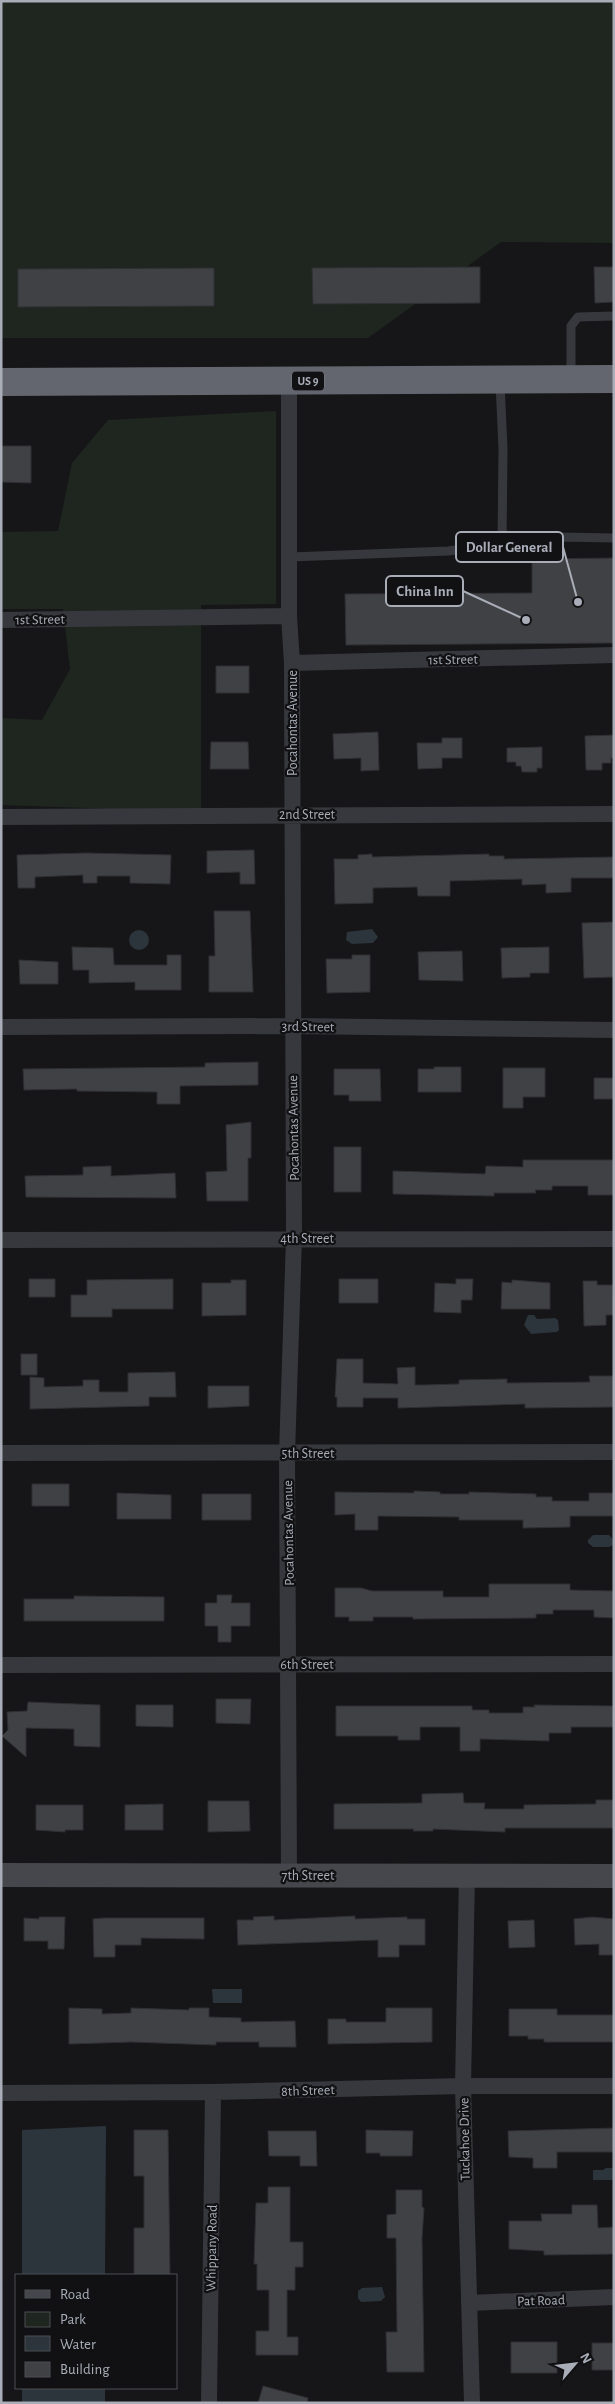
<svg xmlns="http://www.w3.org/2000/svg" width="615" height="2404" font-family="'Alegreya Sans',sans-serif">
<style>
.green{fill:#1e261f}
.water{fill:#2c353c}
.building{fill:#404145;stroke:#303034}
.lines{fill:none;stroke-linecap:round;stroke-linejoin:round}
.lane{stroke:#37383d;stroke-width:9}
.street{stroke:#37383d;stroke-width:16}
.secondary{stroke:#45474d;stroke-width:24}
.highway{stroke:#63666e;stroke-width:28}
.labels{text-anchor:middle;stroke-width:4.5;stroke-linejoin:round;paint-order:stroke}
.shield{fill:#111113;stroke:#7b7e86;stroke-width:1}
.shield-label{font-size:12px;font-weight:bold;fill:#a8adb8}
.street-label{font-size:14px;fill:#a8adb8;stroke:#111113}
.leader{fill:none;stroke:#a8adb8;stroke-width:2}
.callout-dot{fill:#a8adb8;stroke:#111113;stroke-width:2}
.callout{fill:#111113;stroke:#a8adb8;stroke-width:2}
.callout-label{font-size:15px;text-anchor:middle;font-weight:bold;fill:#a8adb8}
</style>
<rect width="100%" height="100%" fill="#161618"/>
<path class="green" d="M1,1H614V243L501,242L368,338H1Z
M276,411V604L201,605V812L1,805V718L42,720L70,669L63,609H1V532L58,531L72,463L108,420Z"/>
<path class="water" d="M372,929L378,937L373,943L352,944L346,940L347,932Z
M129 940a10 10 0 1 1 20 0a10 10 0 1 1-20 0Z
M528,1315H534L537,1319L555,1318L558,1320L559,1330L557,1332L531,1334L524,1325Z
M593,1535H609L613,1539V1545L609,1547H593L588,1543V1540Z
M212,1989H242V2003H213Z
M106,2126L105,2275H22V2130Z
M606,2168H614V2180H593V2170H603Z
M382,2287L385,2297L381,2301L361,2302L358,2298V2291L362,2288Z
M22,2388H105V2403H22Z"/>
<path class="building" d="M480,267V303L313,304L312,268Z
M594,267H614V302L595,303Z
M214,268V306L18,307V269Z
M1,446H31V483L1,482Z
M614,558V643L346,645L345,594L532,593V559Z
M216,666H249V693H216Z
M378,732L379,770L361,771V758L334,759L333,734Z
M614,735V758H611V763H602V770H586L585,736Z
M442,738H462V758H442V768L418,769L417,743H442Z
M211,742H248L249,769H210Z
M542,747V768H537V772H522L521,766H516V762H507V748Z
M254,850L255,884H240V872L207,873V851Z
M86,853L171,855L170,884L130,883V876H97V883H83V875L35,877V888H18L17,855Z
M372,854V857L489,854V856H504V859L614,857V878H571V892L546,893V884L522,885V879L450,881V896H418L417,887L373,888V903L335,904L334,859H358V855Z
M214,911H250L253,992H209V956H215Z
M614,922V977L584,978L582,923Z
M72,947L113,948L114,965H167V955H181V990H135V982L89,983V970H73Z
M549,947V973H530V977L502,978L501,948Z
M462,951L463,981L419,980L418,952Z
M352,955H370V992L327,993L326,959H352Z
M19,960L58,962V984H20Z
M258,1062V1085L180,1086V1104H157V1092L77,1091V1089L24,1090L23,1069L205,1067V1063Z
M434,1067H461V1092H418V1069H434Z
M503,1068H545V1097H523V1108H503Z
M334,1069H380L381,1101H349V1095H334Z
M594,1078H614V1099H594Z
M251,1122V1158H248V1201H207L206,1172L227,1171L226,1125Z
M334,1147H361V1192H334Z
M523,1160H614V1195H588V1186H552V1190H535L536,1193H494V1196L393,1194V1171L485,1174L486,1166L523,1167Z
M111,1166V1176L175,1173L176,1198L26,1197L25,1176L83,1175V1167Z
M29,1279H55V1297H29Z
M173,1279V1309H112V1317H71V1295H87V1280Z
M339,1279H378V1303H339Z
M456,1279H473L472,1300H461V1313L434,1312L435,1283L456,1284Z
M231,1280H246V1315L202,1316V1283H231Z
M512,1280L550,1283V1309H501L502,1282L512,1283Z
M583,1281H597V1285H613L614,1315H606V1325L584,1326Z
M21,1354H37V1375H21Z
M337,1359H363V1383L398,1384L397,1368L415,1367V1385H424L459,1384V1380L507,1379V1383L590,1382L589,1376H614V1407L525,1408V1404L398,1408V1398H363V1407H337V1397H335Z
M175,1372L176,1397H149V1406L30,1409V1377L44,1378V1387L83,1386V1380H99V1392H128V1373Z
M208,1386H249V1406L208,1408Z
M32,1484H69V1506H32Z
M414,1491L440,1492V1494H469V1492L536,1494V1497H552V1501H589V1493H614V1516H570V1527L523,1528V1520H459V1517L378,1516V1530H355V1514L335,1515V1492L414,1493Z
M117,1493L171,1495V1519H117Z
M202,1494H251V1520H202Z
M489,1584H570V1590L614,1591V1618L594,1617V1610H553V1614H536V1618L413,1619V1617H373V1621H349V1617H335V1588H361L372,1591H443V1597H489Z
M217,1595H232L231,1603H250V1626H231V1642H218V1626H205V1603H217Z
M74,1596L164,1597V1621H24V1599H74Z
M216,1699H251L250,1724L216,1723Z
M28,1702L100,1705V1747L74,1746V1729L26,1728V1757L2,1736L8,1730L7,1712L27,1711Z
M136,1705H173V1727L136,1726Z
M534,1705L614,1706V1727H571V1733H549V1741L480,1739V1751H460V1727H420V1740H398V1736H336V1706H472V1710H489V1713H523V1707H535Z
M463,1793L464,1803H485L484,1809H524V1805L596,1804V1800H614V1828H505V1832L433,1829V1831H413L414,1829H334V1804L422,1803V1794Z
M208,1801H249L250,1831L208,1832Z
M163,1804V1830H125V1805Z
M36,1805H83V1830H65V1832L36,1830Z
M274,1916V1920L355,1916V1919L407,1917V1919H425V1945H399V1957H378V1940L238,1945L237,1920H254L253,1917Z
M39,1917H65L64,1949H48V1941H24V1918L39,1919Z
M592,1917L614,1919V1955H599V1944L575,1945L574,1919Z
M104,1918H204V1939L141,1938V1945H115V1957H94L93,1919Z
M534,1920L535,1947L509,1948L508,1921Z
M69,2008L102,2009V2014L131,2013V2008L189,2010V2008H209V2017L241,2018V2022L295,2021L296,2047H259V2042H216V2045L131,2042L69,2044Z
M386,2008H432V2042L328,2044V2019H346V2022H386Z
M509,2009H557V2015H614V2042H544V2039H528V2036H509Z
M614,2128V2152H557V2168H533V2158L509,2157L508,2131Z
M134,2130H168L170,2275H134V2228H144V2176H134Z
M366,2130L413,2131L412,2156H380V2153H366Z
M268,2131H316L317,2166H300V2156H269Z
M268,2187H290V2242H303V2267H295V2290H287V2337H298V2355H256V2331H269V2290H257V2264H254L256,2203H268Z
M396,2190H422V2207L424,2208L422,2238L424,2372H387L386,2332H397L396,2238H387V2215L396,2214Z
M572,2205H597L598,2228L614,2227V2254L544,2255V2251L509,2249V2221H542L541,2214H572Z
M511,2342H557V2373H511Z
M592,2343H614V2370H592Z
M263,2386L308,2398L307,2403H258Z"/>
<g class="lines">
<path class="lane" d="M571,376V326L578,317L614,316
M500,383L503,448L502,543
M290,557L448,551L558,537L614,538"/>
<path class="street" d="M1,620L289,616
M292,663L614,655
M1,817L614,814
M1,1027L292,1026L614,1030
M1,1240L614,1239
M1,1453L614,1452
M1,1665L614,1664
M289,1875L287,1454L294,1238L292,663L289,616V381
M467,1875L463,2086L472,2403
M1,2093L213,2092L463,2086H614
M469,2303L614,2297
M209,2403L213,2092"/>
<path class="secondary" d="M1,1875L614,1876"/>
<path class="highway" d="M1,382L614,379"/>
</g>
<g class="labels">
<rect class="shield" x="292" y="371.5" width="32" height="19" rx="4"/>
<g class="shield-label">
<text x="308" y="385">US 9</text>
</g>
<g class="street-label">
<text transform="translate(40 619) rotate(-1)" y="5">1st Street</text>
<text transform="translate(453 659) rotate(-1)" y="5">1st Street</text>
<text transform="translate(292 723) rotate(-90)" y="5">Pocahontas Avenue</text>
<text x="307" y="819">2nd Street</text>
<text transform="translate(308 1026) rotate(1)" y="5">3rd Street</text>
<text transform="translate(293 1128) rotate(-91)" y="5">Pocahontas Avenue</text>
<text x="307" y="1243">4th Street</text>
<text x="308" y="1458">5th Street</text>
<text transform="translate(288 1533) rotate(-91)" y="5">Pocahontas Avenue</text>
<text x="307" y="1669">6th Street</text>
<text x="308" y="1880">7th Street</text>
<text transform="translate(308 2090) rotate(-2)" y="5">8th Street</text>
<text transform="translate(464 2139) rotate(-91)" y="5">Tuckahoe Drive</text>
<text transform="translate(211 2248) rotate(-89)" y="5">Whippany Road</text>
<text transform="translate(541 2300) rotate(-2)" y="5">Pat Road</text>
</g>
</g>
<path class="leader" d="M578 602L563 547M526 620L463 591"/>
<g class="callout-dot">
<circle cx="578" cy="602" r="5"/>
<circle cx="526" cy="620" r="5"/>
</g>
<g class="callout">
<rect x="456" y="532" width="107" height="30" rx="5"/>
<rect x="386" y="576" width="77" height="30" rx="5"/>
</g>
<g class="callout-label">
<text x="509" y="552">Dollar General</text>
<text x="425" y="596">China Inn</text>
</g>
<rect width="615" height="2404" fill="none" stroke="#a8adb8" stroke-width="5"/>
<rect x="15" y="2274" width="162" height="115" fill="#111113" stroke="#4d4f55"/>
<rect x="25" y="2290" width="25" height="8" fill="#45474d" stroke="#4d4f55"/>
<text x="60" y="2299" font-size="15" fill="#a8adb8">Road</text>
<rect x="25" y="2312" width="25" height="15" fill="#1e261f" stroke="#4d4f55"/>
<text x="60" y="2324" font-size="15" fill="#a8adb8">Park</text>
<rect x="25" y="2336" width="25" height="15" fill="#2c353c" stroke="#4d4f55"/>
<text x="60" y="2349" font-size="15" fill="#a8adb8">Water</text>
<rect x="25" y="2362" width="25" height="15" fill="#404145" stroke="#4d4f55"/>
<text x="60" y="2374" font-size="15" fill="#a8adb8">Building</text>
<g transform="translate(575 2364) rotate(62)" stroke="#111113" stroke-width="4" paint-order="stroke">
<path d="M0-4L9 19L0 12L-9 19Z" fill="#a8adb8"/>
<text y="-8" font-size="14" font-weight="bold" text-anchor="middle" fill="#a8adb8">N</text>
</g>
</svg>
